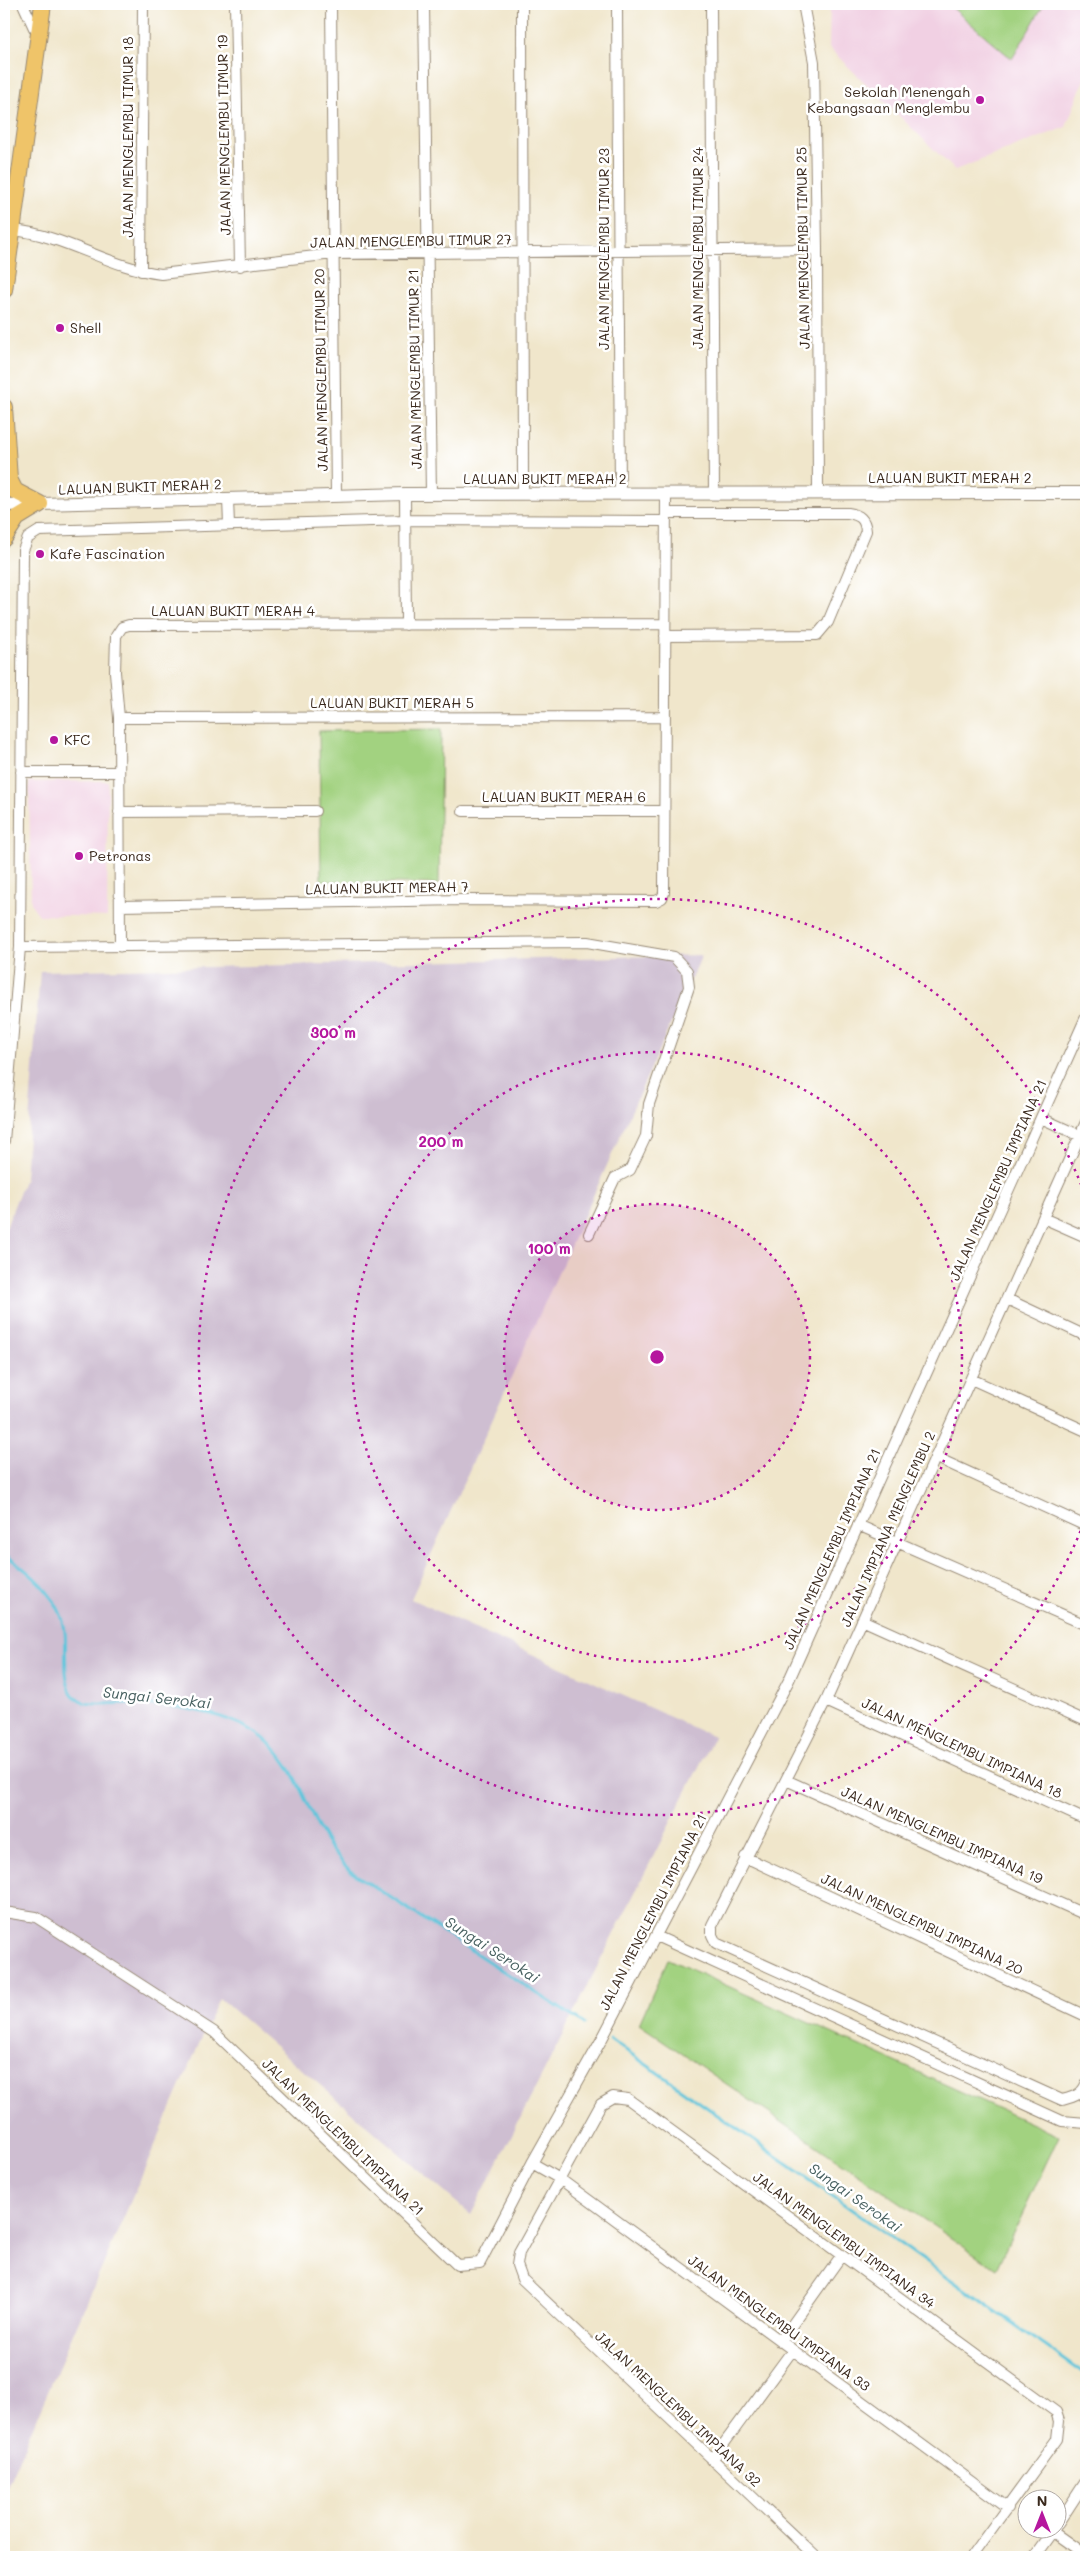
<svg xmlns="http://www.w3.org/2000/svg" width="1090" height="2561" font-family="Mali,sans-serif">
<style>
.built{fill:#f1d0e3}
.industrial{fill:#cebed1}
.green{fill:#a2d280;stroke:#6e7e4f}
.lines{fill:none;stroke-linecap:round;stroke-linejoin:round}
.stream{stroke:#5ec5db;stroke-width:3}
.minor-casing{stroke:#968874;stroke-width:12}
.tertiary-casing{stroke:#968874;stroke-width:14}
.primary-casing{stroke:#968874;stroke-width:18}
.minor{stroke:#fff;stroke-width:10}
.tertiary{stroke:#fff;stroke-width:12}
.primary{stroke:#efc469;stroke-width:16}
.ring{fill:none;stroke:#b5179e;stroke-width:2.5;stroke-dasharray:2.5 5}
.poi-dot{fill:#b5179e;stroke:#fff;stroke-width:2}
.labels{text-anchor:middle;stroke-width:5;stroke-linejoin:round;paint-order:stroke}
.poi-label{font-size:14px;fill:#3b2a1e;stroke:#fff;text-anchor:start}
.street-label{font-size:14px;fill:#3b2a1e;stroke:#fff}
.water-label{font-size:15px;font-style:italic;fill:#476060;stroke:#fff}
.centre{fill:#b5179e;stroke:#fff;stroke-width:2.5}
.ring-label{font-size:15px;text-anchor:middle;font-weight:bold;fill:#b5179e;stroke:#fff;stroke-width:5;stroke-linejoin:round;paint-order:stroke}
</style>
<rect width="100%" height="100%" fill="#fff"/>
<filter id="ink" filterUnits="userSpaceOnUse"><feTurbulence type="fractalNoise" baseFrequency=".02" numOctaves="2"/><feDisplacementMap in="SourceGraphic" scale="10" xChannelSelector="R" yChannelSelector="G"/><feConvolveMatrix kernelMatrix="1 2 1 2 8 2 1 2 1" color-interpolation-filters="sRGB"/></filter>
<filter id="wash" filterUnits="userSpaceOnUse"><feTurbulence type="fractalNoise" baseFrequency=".0096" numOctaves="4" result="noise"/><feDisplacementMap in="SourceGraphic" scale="20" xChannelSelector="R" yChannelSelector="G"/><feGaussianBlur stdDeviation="1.12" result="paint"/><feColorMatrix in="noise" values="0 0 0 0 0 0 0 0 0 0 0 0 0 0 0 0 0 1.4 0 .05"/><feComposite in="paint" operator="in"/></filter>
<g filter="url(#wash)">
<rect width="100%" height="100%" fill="#f0e6cb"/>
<path class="built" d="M830,4H1086V74L1066,127L955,170L829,48Z
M108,781L107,917L39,915L31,904L29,782Z"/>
<path class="industrial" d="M702,955L411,1599L714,1737L471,2215L219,1998L4,2493V1232L25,1178L40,971Z"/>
<path class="green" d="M948,4H1044L1012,59Z
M441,729L439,884L321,881L319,731Z
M668,1959L1059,2136L996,2269L639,2024Z"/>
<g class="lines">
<path class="stream" d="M4,1554C30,1572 62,1598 65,1632C67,1648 62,1681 73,1695C75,1697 79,1701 82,1702C90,1706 116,1703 127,1703C169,1705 218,1710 255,1732C292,1755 303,1799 322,1835C328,1848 341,1860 350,1871L584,2024
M610,2039L1086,2375"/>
</g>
</g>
<g filter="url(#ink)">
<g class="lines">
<defs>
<path id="minor" d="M23,4L34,28
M235,4L240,266
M331,4L336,496
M424,4L431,494
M522,4L523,494
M617,4L620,494
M711,4L714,493
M803,4L814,62L817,249L818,493
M13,230C65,235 110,268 161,274L333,254L817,249
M141,271L143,4
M405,494L406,625
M228,499L229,525
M665,636L817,635L828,622L866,531C865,519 860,515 848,513H666
M119,718L665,717
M21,772H119
M463,811H664
M119,812L315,811
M120,906L464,900L656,901L662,898L664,893L666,493
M20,947L587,942L674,957L687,971L689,987L649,1104L646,1136L630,1170L615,1178L589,1234
M120,947L119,718L115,672L116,636L122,627L129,625L665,624
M1041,1118L1085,1138
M1086,1122L826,1701L712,1925V1935L716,1943L1062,2100C1073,2097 1082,2095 1086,2084
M4,1141L20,947L23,550L28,538L39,531L406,520L666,521
M1043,1218L1086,1237
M1007,1299L1086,1336
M971,1379L1086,1431
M935,1457L1086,1526
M858,1525L1086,1625
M862,1620L1086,1721
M826,1701L1086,1820
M786,1780L1086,1915
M745,1857L1086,2016
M4,1912L36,1917L214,2032L457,2265L480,2263L532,2163L603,2037L789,1680L1086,1017
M656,1936L1062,2121L1086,2123
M532,2163L560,2179L1008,2508
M780,2342L841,2256
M712,2460L792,2351
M1058,2524L1086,2481
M1053,2532L1077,2549L1081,2557
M816,2557L522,2279L517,2265L519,2253L601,2104L613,2097L628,2099L1056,2412L1059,2421L1057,2439L971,2557
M1034,2557L1055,2528"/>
<path id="tertiary" d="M4,505L405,494L1086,493"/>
<path id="primary" d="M4,290L43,4
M4,407L9,479L15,491L40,504
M4,538L17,518L40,504"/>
</defs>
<use href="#minor" class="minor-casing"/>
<use href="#tertiary" class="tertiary-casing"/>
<use href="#primary" class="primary-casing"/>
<use href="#minor" class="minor"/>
<use href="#tertiary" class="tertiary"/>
<use href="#primary" class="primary"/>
</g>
</g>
<circle cx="657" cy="1357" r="153" fill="#b5179e" fill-opacity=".12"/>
<g class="ring">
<circle cx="657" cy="1357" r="153"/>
<circle cx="657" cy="1357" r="305"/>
<path d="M1086 1517A458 458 0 1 1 1086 1197"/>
</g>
<g class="poi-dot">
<circle cx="980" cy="100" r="5"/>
<circle cx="60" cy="328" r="5"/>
<circle cx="40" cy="554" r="5"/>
<circle cx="54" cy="740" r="5"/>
<circle cx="79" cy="856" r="5"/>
</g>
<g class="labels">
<g class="poi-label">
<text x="970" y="97" text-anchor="end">Sekolah Menengah<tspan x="970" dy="16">Kebangsaan Menglembu</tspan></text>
<text x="70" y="333">Shell</text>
<text x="50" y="559">Kafe Fascination</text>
<text x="64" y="745">KFC</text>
<text x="89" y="861">Petronas</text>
</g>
<g class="street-label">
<text transform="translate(224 135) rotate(-91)" y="5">JALAN MENGLEMBU TIMUR 19</text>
<text transform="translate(128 137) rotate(-90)" y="5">JALAN MENGLEMBU TIMUR 18</text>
<text transform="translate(411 241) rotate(-1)" y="5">JALAN MENGLEMBU TIMUR 27</text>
<text transform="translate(698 248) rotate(-90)" y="5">JALAN MENGLEMBU TIMUR 24</text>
<text transform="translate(803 248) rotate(-91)" y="5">JALAN MENGLEMBU TIMUR 25</text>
<text transform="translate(604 249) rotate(-90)" y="5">JALAN MENGLEMBU TIMUR 23</text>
<text transform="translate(415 369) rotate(-91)" y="5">JALAN MENGLEMBU TIMUR 21</text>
<text transform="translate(321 370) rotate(-91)" y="5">JALAN MENGLEMBU TIMUR 20</text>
<text x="950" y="483">LALUAN BUKIT MERAH 2</text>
<text x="545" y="484">LALUAN BUKIT MERAH 2</text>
<text transform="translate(140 487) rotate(-2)" y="5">LALUAN BUKIT MERAH 2</text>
<text x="233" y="616">LALUAN BUKIT MERAH 4</text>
<text x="392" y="708">LALUAN BUKIT MERAH 5</text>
<text x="564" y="802">LALUAN BUKIT MERAH 6</text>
<text transform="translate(387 888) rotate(-1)" y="5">LALUAN BUKIT MERAH 7</text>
<text transform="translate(998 1180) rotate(-66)" y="5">JALAN MENGLEMBU IMPIANA 21</text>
<text transform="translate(888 1529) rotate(-66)" y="5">JALAN IMPIANA MENGLEMBU 2</text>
<text transform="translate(832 1549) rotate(-66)" y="5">JALAN MENGLEMBU IMPIANA 21</text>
<text transform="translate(962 1748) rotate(25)" y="5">JALAN MENGLEMBU IMPIANA 18</text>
<text transform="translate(942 1835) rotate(24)" y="5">JALAN MENGLEMBU IMPIANA 19</text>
<text transform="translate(653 1912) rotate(-63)" y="5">JALAN MENGLEMBU IMPIANA 21</text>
<text transform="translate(922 1924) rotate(25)" y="5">JALAN MENGLEMBU IMPIANA 20</text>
<text transform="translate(343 2137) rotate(44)" y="5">JALAN MENGLEMBU IMPIANA 21</text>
<text transform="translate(844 2240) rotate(36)" y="5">JALAN MENGLEMBU IMPIANA 34</text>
<text transform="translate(779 2323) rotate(36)" y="5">JALAN MENGLEMBU IMPIANA 33</text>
<text transform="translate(678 2409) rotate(43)" y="5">JALAN MENGLEMBU IMPIANA 32</text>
</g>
<g class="water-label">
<text transform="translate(157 1698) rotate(6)" y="5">Sungai Serokai</text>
<text transform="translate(492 1950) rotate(33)" y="5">Sungai Serokai</text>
<text transform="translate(855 2198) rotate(35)" y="5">Sungai Serokai</text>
</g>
</g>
<circle cx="657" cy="1357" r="8" class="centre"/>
<g class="ring-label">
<text x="333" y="1038">300 m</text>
<text x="441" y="1147">200 m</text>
<text x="549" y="1254">100 m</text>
</g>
<rect width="1090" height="2561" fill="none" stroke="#fff" stroke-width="20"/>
<g transform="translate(1042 2514)"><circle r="24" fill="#ffffff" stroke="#b1aaa5"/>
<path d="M0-4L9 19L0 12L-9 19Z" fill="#b5179e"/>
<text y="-8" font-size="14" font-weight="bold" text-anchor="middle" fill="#3b2a1e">N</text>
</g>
</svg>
